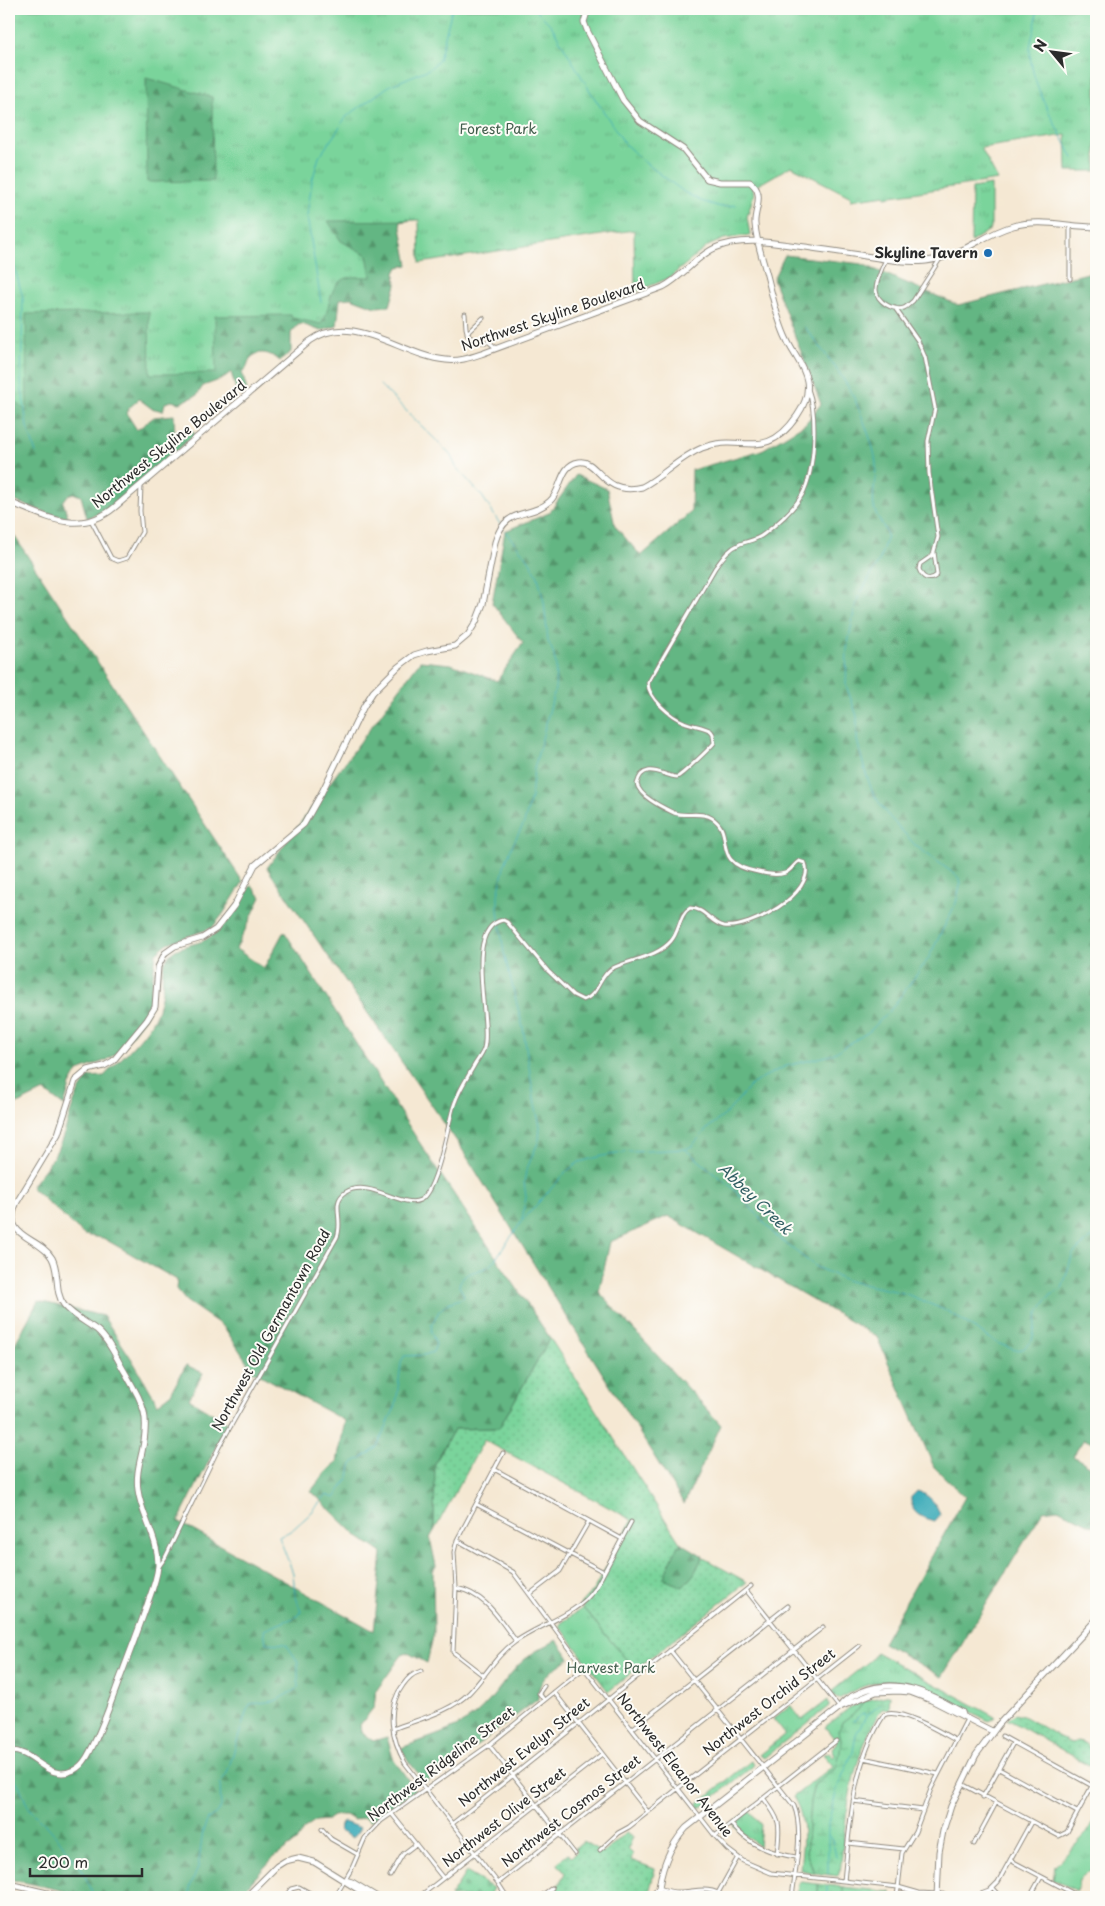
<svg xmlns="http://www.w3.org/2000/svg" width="1105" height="1906" font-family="'Playpen Sans',sans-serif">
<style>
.grass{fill:url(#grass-dots);stroke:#528063}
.forest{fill:url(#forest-firs);stroke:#477057}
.wetland{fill:url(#wetland-marsh);stroke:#528063}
.cemetery{fill:url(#cemetery-stones);stroke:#528063}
.park{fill:url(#park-tufts);stroke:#528063;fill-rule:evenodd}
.water{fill:#3cacb9;stroke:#346c72}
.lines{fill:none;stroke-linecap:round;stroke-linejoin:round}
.stream{stroke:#3cacb9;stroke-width:1}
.street-casing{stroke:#908a7f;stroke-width:5}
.secondary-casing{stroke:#908a7f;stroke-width:7}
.street{stroke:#fff;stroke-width:3}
.secondary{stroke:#fff;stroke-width:5}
.poi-dot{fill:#1f6fb2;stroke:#fdfcf7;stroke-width:2}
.labels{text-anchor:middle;stroke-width:4;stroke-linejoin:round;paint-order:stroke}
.park-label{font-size:14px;fill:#435e4d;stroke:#fdfcf7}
.poi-label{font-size:14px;font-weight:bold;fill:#2b2b2b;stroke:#fdfcf7;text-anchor:end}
.street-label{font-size:14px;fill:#2b2b2b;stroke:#fdfcf7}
.water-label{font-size:15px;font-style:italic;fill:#325f64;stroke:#fdfcf7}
</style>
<defs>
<pattern id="grass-dots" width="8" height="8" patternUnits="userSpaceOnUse" patternTransform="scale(1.25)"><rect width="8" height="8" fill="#7ad49b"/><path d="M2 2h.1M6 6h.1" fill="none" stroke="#6ab686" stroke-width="1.8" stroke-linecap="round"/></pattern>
<pattern id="forest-firs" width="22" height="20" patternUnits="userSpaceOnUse" patternTransform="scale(1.25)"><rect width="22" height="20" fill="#63b683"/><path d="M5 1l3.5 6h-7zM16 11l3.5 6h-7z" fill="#52946b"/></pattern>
<pattern id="wetland-marsh" width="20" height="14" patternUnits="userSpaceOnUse" patternTransform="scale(1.25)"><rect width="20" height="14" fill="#7ad49b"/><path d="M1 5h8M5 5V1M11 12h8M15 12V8" fill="none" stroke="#6ab686"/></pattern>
<pattern id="cemetery-stones" width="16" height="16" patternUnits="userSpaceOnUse" patternTransform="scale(1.25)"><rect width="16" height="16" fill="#7ad49b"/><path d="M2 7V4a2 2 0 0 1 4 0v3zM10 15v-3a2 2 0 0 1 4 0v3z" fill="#6ab686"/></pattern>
<pattern id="park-tufts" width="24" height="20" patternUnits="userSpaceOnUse" patternTransform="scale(1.25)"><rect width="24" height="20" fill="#7ad49b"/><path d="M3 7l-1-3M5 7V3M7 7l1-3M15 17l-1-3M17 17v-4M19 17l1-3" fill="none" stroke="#6ab686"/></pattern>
</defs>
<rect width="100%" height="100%" fill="#fdfcf7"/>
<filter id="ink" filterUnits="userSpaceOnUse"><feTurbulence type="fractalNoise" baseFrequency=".02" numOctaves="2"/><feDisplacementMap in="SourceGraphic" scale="10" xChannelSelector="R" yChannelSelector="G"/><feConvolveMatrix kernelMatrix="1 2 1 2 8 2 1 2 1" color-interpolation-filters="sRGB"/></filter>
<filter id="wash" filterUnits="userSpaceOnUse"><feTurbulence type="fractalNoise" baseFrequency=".0096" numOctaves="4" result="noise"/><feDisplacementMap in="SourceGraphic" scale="20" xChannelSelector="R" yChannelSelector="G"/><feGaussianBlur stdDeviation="1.12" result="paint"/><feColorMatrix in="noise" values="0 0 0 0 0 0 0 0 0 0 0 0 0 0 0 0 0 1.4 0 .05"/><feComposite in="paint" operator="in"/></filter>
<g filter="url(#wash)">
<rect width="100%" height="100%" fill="#f5e8d3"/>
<path class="grass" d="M550,1338L682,1546L747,1582L635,1670L580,1604L594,1589L632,1520L484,1440L434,1531V1465L454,1429L499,1428Z
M1015,1714L1023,1716L1068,1742L1072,1743L1077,1741C1094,1744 1087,1749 1096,1759V1769L1007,1719Z
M626,1833L633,1837L628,1849L633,1854L631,1860L655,1869L648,1897H547L555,1891L565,1873L557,1863L568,1854L571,1857L577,1851L575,1848L583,1841L603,1853Z"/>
<path class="forest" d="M9,9H1096V104L400,222L408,265L398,267L395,273L396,285L390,306L375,307L351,298L340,299L337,326L321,331L302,324L298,325L291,333V352L280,361C272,354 259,348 250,359C246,365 249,367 242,373L247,390L240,395L236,390L231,372L222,379L203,386L197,395L180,403L172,401L165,403L163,411L151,408L139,399L129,408L127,414L137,430L154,417L174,415L175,438L189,431H193L195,435C177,451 159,466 141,481C124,495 108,512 87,518L81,496L73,493L68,495L63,502L68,517H66L50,514L9,499Z
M785,255L862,264L958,305L1096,271V1445L1084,1439L1073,1456L1096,1470V1518L1092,1526L1058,1509L1043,1511L942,1677L883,1643L965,1497L934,1467L877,1337L668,1216L610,1242L599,1292L721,1425L684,1504L460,1146L267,868L420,661L451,664L497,681L523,643L492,603L505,531L549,513L576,475L607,489L615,526L641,556L691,512L692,470L762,450L805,424L821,404L773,279Z
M9,528L243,882L223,914L212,928L168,943L156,953L148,1013L120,1051L107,1060L78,1071L70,1085L64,1106L44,1091L9,1108Z
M251,885L261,897L236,949L264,968L284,931L421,1145L550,1338L499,1428L454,1429L435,1463L434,1531L430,1538L436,1566L433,1571L434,1632L427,1663L408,1653L402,1655L376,1691L374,1707L360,1725L361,1732L373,1741L387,1737L393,1758L415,1790L370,1822L365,1817L354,1820L346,1815H341L333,1816L327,1820L316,1821L303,1830L296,1842L272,1859L238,1897H93L9,1879V1355L38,1301L103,1316L131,1358L158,1404L170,1395L186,1365L203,1373L189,1399L228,1423L178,1522L374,1631L382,1553L356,1535L311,1491L326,1472L337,1462L345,1421L253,1371L224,1327L186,1301L176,1289L177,1280L103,1238L84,1235L31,1187C39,1175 52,1162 58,1148C70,1124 70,1098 89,1077L104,1076C121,1058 147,1036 156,1014C159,1007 161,998 162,991C164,979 160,969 167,958C175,945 193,946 205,940C227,928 240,907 251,885Z
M680,1542L703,1556L694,1574L683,1587L663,1579L678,1545L682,1546Z
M557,1640L570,1658C554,1669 537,1678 538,1699L460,1759L425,1782L409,1762L401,1748C426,1738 453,1732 475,1715C496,1698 508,1671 530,1655C538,1649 548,1645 557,1640Z"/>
<path class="wetland" d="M890,1695L889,1709L883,1708C877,1714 873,1724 870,1731C848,1777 845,1825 840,1874L837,1876L815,1873L806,1853L810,1801L814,1785L836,1768L841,1740L839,1731L842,1722L858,1710L863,1701Z
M818,1884L844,1887L846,1897H818Z"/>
<path class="cemetery" d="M466,1872L493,1888L488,1897H450Z"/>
<path class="park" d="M9,9H1096V171H1067L1066,135L981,148L998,180L885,197V195L851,200V197L791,166L753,188L754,194L747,217L750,235L724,239L708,246L669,278L635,292L634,230L420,263L419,220L328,221L341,241L367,255L371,277C363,277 354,276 347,278C326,285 332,310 321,324L292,318L291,315L215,316L216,373L150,374L149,312L26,314L27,412L12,397L14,499L9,497ZM146,78L212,97L213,181L147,182Z
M991,185V229L971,242L972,188Z
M583,1608L635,1670L609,1691L607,1690L560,1626L561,1623Z
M876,1652L995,1717L989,1721C937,1695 898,1660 839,1699L836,1698L831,1692L872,1659Z
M828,1700L829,1706L764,1758L759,1755L785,1734L773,1719L790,1705L802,1720Z
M863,1701L858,1710L842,1722L839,1731L841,1740L840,1752L836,1768L814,1785L810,1801L806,1853L815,1873L800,1870C802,1845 808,1820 793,1797L833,1766L823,1754L829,1753L833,1757L835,1755L832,1748L837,1742L825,1727L849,1708Z
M751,1761L754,1764L752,1767L702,1807H698L697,1804Z
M750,1811L761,1825L759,1846L735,1827V1822Z
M1096,1817V1866L1079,1879L1077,1891L1053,1879L1055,1866L1087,1833Z
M801,1882L818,1884V1897H797L798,1884Z
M843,1887L891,1892L892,1897H843Z"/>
<path class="water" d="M917,1491C928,1494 937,1503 940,1515L935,1521C921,1518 910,1513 911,1497Z
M344,1822L360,1828L353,1838L339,1831L340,1825Z"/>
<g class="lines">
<path class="stream" d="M533,9L540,14
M1036,9C1039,24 1029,39 1030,54C1033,90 1058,128 1074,160
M543,17L551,25L590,91L625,144L643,161L684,192L701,201L721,207L736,205
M342,123L346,117L389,86L429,69L439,60L452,9
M9,248L23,298L21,381L27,427L36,453
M321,302L307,216L312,181L319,157L340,127
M380,385L442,446L451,456L456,467L482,496L500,524
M504,530L529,560L538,577L544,602L548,641L553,652L556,665L555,689L534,769L531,798L524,823L512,846L504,867L498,895V910L504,953L523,1028L535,1105L540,1126L539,1140L526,1171L524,1182L526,1197L522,1220
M686,1150L734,1189L776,1236L816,1267L848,1281L904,1293L949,1312L997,1343L1015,1350L1023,1349L1032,1341L1038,1313L1045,1302L1052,1294L1062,1289L1073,1253L1096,1234
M853,1720H855L861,1714L864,1713L865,1716
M9,1772C22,1782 22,1800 32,1812C37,1818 44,1822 49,1828C67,1848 86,1872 94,1897
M828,1834L832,1839L836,1856
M828,1874V1823L838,1786L853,1752L856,1734L866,1716L880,1705
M190,1897V1887L198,1868L203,1831L208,1819L219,1811L221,1807L220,1784L227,1773L247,1710L250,1704L275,1701L298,1688V1662L286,1644L266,1643L264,1630L298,1616L301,1612L295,1594L293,1573L279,1537L292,1530L310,1514L326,1495L335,1498L349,1477L351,1466L354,1462L370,1453L377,1447L396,1405L401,1363L404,1356L424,1355L433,1352L436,1344L431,1332L432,1324L439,1311L448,1303L463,1298L464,1295L459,1286C461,1270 481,1273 492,1264L522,1221L567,1171L579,1162L602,1156L630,1152L686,1149L692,1146L708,1128L726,1114L750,1086L762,1078L786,1066L831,1055L870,1031L892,1008L928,959L956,903L961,882L957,876L916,846L886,813L873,793L865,771L857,740V716L846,685L847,649L854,612L858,598L880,559L887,535C884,525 876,517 874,507C872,493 876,479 876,465C876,450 860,410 853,396C840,370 821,350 805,327
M827,1897V1886"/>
</g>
</g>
<g filter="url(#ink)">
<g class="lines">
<defs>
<path id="street" d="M886,259C882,268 876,281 876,290C877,302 893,311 904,308C908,306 910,303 913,301L940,259
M1070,279V226
M895,308L918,341L925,357L935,408L928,441L929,473L938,537L933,555L920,564L919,569C922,578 929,582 937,575L934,552
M465,314L466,328L468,336L478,342H489L496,348
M467,333L483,318
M91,520L111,558L118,561L127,558L142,532L140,511L141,485
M494,1469L622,1539
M476,1504L604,1572
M457,1540L513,1572L584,1668L715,1836L727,1849L743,1861L771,1873L898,1887L919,1893L976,1896L989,1891L998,1882L1031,1822
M158,1568L165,1558L219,1447L337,1237C344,1220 330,1202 346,1192C369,1178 403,1209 420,1200C436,1192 447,1130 452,1112C456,1095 466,1080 475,1064C478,1059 483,1053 484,1048C492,1021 462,928 503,920L507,922L548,971L573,995L583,1000C598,996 599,977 611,969C630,959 656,958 671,941C680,931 679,914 690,908C705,908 710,923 724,926C749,930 817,893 805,863L799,861C794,864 791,871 785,873C776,876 766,874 758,872C708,863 737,834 712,818C702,811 685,817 674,813C662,807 640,797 637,784C643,759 665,777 677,777C681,776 711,747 714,743L713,734L711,731C703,726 693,726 684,722C671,717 648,698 648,683L715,568C722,559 728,549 740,544C748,541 757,540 764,534C777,524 794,509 802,495C815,471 818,415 808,389
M456,1588C486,1594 498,1618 516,1641
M746,1590L839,1707
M530,1594L560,1571L589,1521
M670,1650L794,1806C804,1829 795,1872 792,1897
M421,1671C412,1674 408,1678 403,1685C385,1709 392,1739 405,1763L498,1883L507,1897
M484,1676L453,1652L456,1588L454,1552L457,1540L503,1453
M544,1686L539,1693L544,1700
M554,1692L648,1812
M393,1729C418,1719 449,1713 469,1693C485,1677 496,1655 515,1642C540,1624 577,1615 595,1589L631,1522
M632,1729L788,1606
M1002,1736L1096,1788
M489,1745L575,1854
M863,1758L938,1774
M999,1769L1077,1812
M962,1784L1059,1836L1067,1832L1092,1786
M983,1797L1013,1743
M764,1799C782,1822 780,1825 777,1854
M853,1801L923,1810
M391,1813L443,1878
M452,1824L751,1586
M731,1824C749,1845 770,1853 796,1857
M322,1829L331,1839L357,1854
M715,1836L836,1741
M848,1843L904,1849
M974,1844L996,1803
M600,1850L618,1833L629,1827L859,1646
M1010,1860L1080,1897
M390,1876L403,1854L416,1844
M844,1881C850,1824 852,1765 884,1715C899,1707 941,1732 955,1740
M498,1883L823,1627
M659,1888C665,1890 672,1892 678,1892C695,1892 709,1885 724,1897
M993,1888L1001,1897
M718,1893L738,1857
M285,1897L291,1889L299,1887L317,1897
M335,1897L352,1868L365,1838L381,1821L489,1745L584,1668
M419,1897L602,1754
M540,1897L552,1888
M897,1897L902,1853L915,1832L931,1789L967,1719
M1030,1897L1041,1877"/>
<path id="secondary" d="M9,502C46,516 79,537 115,507L310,341C353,310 401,356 446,360C459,362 472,357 484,353L663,287C682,277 698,255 715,248C741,237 770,242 797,246C820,249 842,252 865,256C885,259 905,263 926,261C962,257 981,235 1013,226C1040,218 1069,227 1096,227
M840,1707L876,1692L898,1691L910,1692L931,1700L992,1731
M9,1751C34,1749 47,1783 74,1770C80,1767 84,1762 87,1757C102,1731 111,1701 122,1673C131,1649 140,1626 148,1602C152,1591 157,1578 158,1566C159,1539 141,1515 138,1490C136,1477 139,1465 142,1452C150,1415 144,1406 126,1374C117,1360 110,1341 97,1330C86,1322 73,1316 64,1305C54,1292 60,1273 52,1258C39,1236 0,1238 17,1202L58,1134L75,1081L88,1070L104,1066L113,1061L147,1020L155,1007L158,967L165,953L175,946L202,938L216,929L234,906L255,865L304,824L322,792L364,706L373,692L398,667L414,655L427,651L455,646L468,635L476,622L483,604L495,542C506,505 529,520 550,501C562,491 559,465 579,462C599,459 602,497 642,487C663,476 680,457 702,448C741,432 764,464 797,416C804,406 809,393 807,381C804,365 793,354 787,340C776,318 772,292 765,268C761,254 756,239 755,224C754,214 760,204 758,194C757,188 754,185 750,182H720L707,179L683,149L640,121L623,100L587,30L584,22L588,9
M345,1880L352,1882L377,1897
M9,1884L64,1897
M246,1897L277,1866L285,1861L298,1858L314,1862L370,1897
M653,1897L658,1889
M658,1897C660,1870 668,1848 686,1828L839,1708C844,1699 852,1696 861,1692C898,1676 930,1694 962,1712L963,1715
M937,1897L939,1852L943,1831L951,1806L976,1755L999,1724L1096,1620"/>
</defs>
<use href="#street" class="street-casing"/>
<use href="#secondary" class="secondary-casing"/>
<use href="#street" class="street"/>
<use href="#secondary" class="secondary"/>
</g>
</g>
<circle class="poi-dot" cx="988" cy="253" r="5"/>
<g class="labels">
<g class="park-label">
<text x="498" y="134">Forest Park</text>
<text x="611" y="1673">Harvest Park</text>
</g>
<g class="poi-label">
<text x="978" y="258">Skyline Tavern</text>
</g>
<g class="street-label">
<text transform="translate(553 315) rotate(-19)" y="5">Northwest Skyline Boulevard</text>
<text transform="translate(169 444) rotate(-39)" y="5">Northwest Skyline Boulevard</text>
<text transform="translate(271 1330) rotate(-61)" y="5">Northwest Old Germantown Road</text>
<text transform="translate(769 1702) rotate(-38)" y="5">Northwest Orchid Street</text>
<text transform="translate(524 1752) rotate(-39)" y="5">Northwest Evelyn Street</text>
<text transform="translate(441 1764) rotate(-37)" y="5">Northwest Ridgeline Street</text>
<text transform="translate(675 1765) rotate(52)" y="5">Northwest Eleanor Avenue</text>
<text transform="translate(571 1811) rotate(-38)" y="5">Northwest Cosmos Street</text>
<text transform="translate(504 1817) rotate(-38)" y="5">Northwest Olive Street</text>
</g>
<g class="water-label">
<text transform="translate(755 1199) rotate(44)" y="5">Abbey Creek</text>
</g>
</g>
<rect width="1105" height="1906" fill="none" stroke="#fdfcf7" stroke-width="30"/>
<g transform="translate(1052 52) rotate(299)" stroke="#fdfcf7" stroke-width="4" paint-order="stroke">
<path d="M0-4L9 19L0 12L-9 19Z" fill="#2b2b2b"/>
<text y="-8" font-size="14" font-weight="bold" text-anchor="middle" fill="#2b2b2b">N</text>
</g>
<path d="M30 1868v8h112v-8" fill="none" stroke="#2b2b2b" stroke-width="2.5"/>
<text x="38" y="1868" font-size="15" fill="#2b2b2b" stroke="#fdfcf7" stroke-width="4" paint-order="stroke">200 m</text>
</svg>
